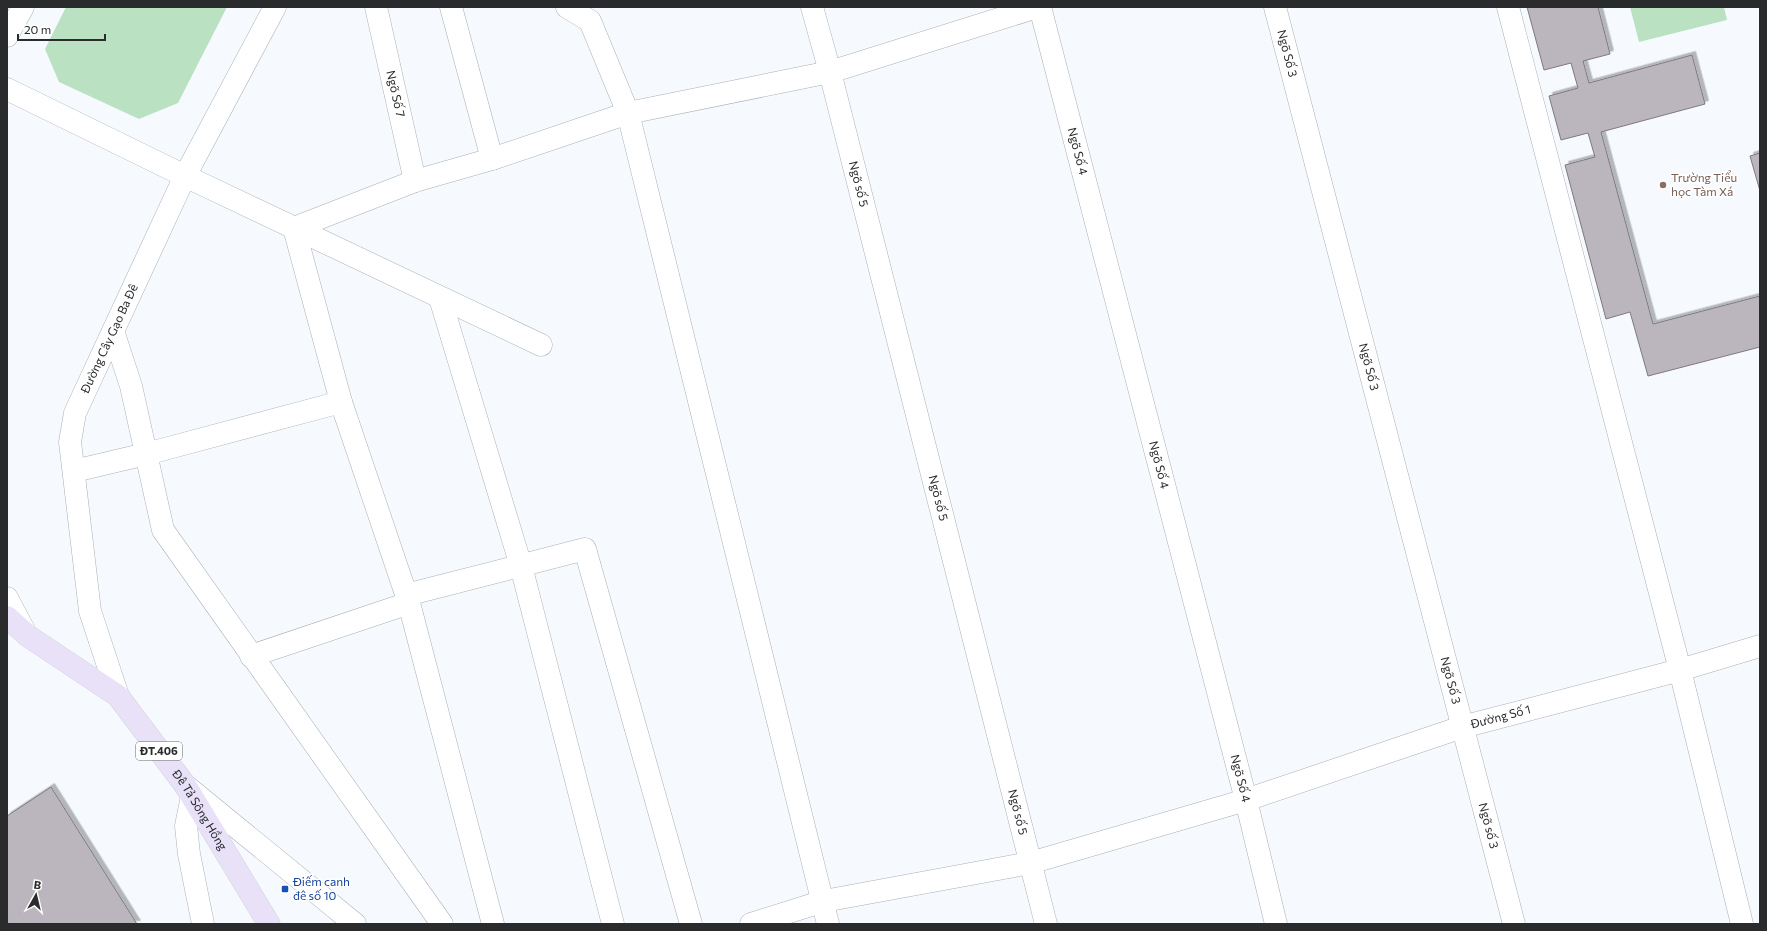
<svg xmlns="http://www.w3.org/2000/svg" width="1767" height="931" font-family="Commissioner,sans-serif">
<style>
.green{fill:#bbe1c3}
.building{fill:#bbb6bd;stroke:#7e797f;filter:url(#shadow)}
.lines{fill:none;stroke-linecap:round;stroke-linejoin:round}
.street-casing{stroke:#aab0b6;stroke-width:23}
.secondary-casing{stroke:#aab0b6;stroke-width:23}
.primary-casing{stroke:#d4d5d5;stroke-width:23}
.street{stroke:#fff;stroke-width:22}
.secondary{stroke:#fff;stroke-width:22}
.primary{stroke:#e8e1f8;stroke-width:22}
.education-dot{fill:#8d6e63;stroke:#fff;stroke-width:1.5}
.transit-dot{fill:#1a4fb4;stroke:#fff;stroke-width:1.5}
.labels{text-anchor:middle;stroke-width:3;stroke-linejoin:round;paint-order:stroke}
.shield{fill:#fff;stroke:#696b6c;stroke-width:1}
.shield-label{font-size:11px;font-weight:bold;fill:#292b2d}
.street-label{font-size:12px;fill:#292b2d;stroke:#fff}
.education-label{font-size:12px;fill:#785e54;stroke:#fff;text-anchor:start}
.transit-label{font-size:12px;fill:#164399;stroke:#fff;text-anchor:start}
</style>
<defs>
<filter id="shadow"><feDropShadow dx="3.5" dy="-3.5" stdDeviation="0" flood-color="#0004"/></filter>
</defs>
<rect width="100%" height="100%" fill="#f6fafe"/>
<path class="green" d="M66,7H227L178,103L139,119L59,82L45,49Z
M1630,7H1724L1727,20L1639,42Z"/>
<path class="building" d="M1527,7H1598L1610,54L1583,61L1589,83L1692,55L1705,104L1601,132L1653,324L1760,296V347L1648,376L1630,312L1606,319L1565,165L1595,157L1588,133L1561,140L1549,96L1578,88L1571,63L1544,70Z
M1760,153V191L1750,156Z
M51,787L137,924H7V816Z"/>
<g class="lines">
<defs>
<g id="street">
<path id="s1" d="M376,7L415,181"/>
<path d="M451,7L492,159"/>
<path d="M567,7L590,21L628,113L828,924"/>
<path id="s2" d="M812,7L830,72L1046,924"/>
<path id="s3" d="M1040,7L1246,800L1276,924"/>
<path id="s4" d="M1275,7L1514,924"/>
<path d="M1508,7L1680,670L1742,924"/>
<path d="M7,89L185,176L541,345"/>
<path d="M440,298L521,566L613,924"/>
<path d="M113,331L131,386L163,530L442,924"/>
<path d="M74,471L146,454L341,402"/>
<path d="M406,595L585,549L691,924"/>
<path d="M251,656L409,603"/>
<path d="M186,786L355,924"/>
<path d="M192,796L186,826L189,854L203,924"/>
<path d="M493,924L409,603L341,402L294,228L415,181L492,159L628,113L830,72L1037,7"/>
<path id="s5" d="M751,924L824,901L1030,863L1246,800L1462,727L1680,670L1760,646"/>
</g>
<g id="secondary">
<path d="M7,36L23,7"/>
<path d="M7,598L26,634"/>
<path id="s6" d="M118,696L90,611L70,442L75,413L185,176L275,7"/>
</g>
<g id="primary">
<path id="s7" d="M7,617L28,636L118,696L185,785L269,924"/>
</g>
</defs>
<use href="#street" class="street-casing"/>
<use href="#secondary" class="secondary-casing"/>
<use href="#primary" class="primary-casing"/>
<use href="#street" class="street"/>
<use href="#secondary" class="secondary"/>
<use href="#primary" class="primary"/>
</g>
<circle class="education-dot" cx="1663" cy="185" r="4"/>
<rect class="transit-dot" x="281" y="885" width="8" height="8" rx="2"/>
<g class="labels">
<rect class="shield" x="136" y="742" width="46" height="18" rx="3"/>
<g class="shield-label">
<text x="159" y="755">ĐT.406</text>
</g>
<g class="street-label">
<text dy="4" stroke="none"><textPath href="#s4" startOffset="48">Ngõ Số 3</textPath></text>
<text dy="4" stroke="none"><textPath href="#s1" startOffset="89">Ngõ Số 7</textPath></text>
<text dy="4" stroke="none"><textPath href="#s3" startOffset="149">Ngõ Số 4</textPath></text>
<text dy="4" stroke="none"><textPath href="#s2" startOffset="183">Ngõ số 5</textPath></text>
<text dy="4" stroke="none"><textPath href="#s6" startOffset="371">Đường Cây Gạo Ba Đê</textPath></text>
<text dy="4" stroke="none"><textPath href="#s4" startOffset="372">Ngõ Số 3</textPath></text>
<text dy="4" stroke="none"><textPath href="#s3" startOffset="473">Ngõ Số 4</textPath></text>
<text dy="4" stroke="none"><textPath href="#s2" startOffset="507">Ngõ số 5</textPath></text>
<text dy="4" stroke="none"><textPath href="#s4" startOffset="696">Ngõ Số 3</textPath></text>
<text dy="4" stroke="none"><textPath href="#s5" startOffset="779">Đường Số 1</textPath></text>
<text dy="4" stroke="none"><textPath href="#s3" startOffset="797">Ngõ Số 4</textPath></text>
<text dy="4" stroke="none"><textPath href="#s7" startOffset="277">Đê Tả Sông Hồng</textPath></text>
<text dy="4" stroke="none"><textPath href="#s2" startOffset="831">Ngõ số 5</textPath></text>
<text dy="4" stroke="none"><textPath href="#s4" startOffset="846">Ngõ số 3</textPath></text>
</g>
<g class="education-label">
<text x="1671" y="182">Trường Tiểu<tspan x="1671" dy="14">học Tàm Xá</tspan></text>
</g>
<g class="transit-label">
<text x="293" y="886">Điếm canh<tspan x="293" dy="14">đê số 10</tspan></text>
</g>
</g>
<rect width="1767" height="931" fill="none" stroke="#292b2d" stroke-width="16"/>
<g transform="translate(36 895) rotate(8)" stroke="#ffffff" stroke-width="3" paint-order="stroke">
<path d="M0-3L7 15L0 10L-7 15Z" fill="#292b2d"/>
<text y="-6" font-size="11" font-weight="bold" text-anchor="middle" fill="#292b2d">B</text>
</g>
<path d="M18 34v6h87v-6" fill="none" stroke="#292b2d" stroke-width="2"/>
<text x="24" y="34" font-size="12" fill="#292b2d" stroke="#ffffff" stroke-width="3" paint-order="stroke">20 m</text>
</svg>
